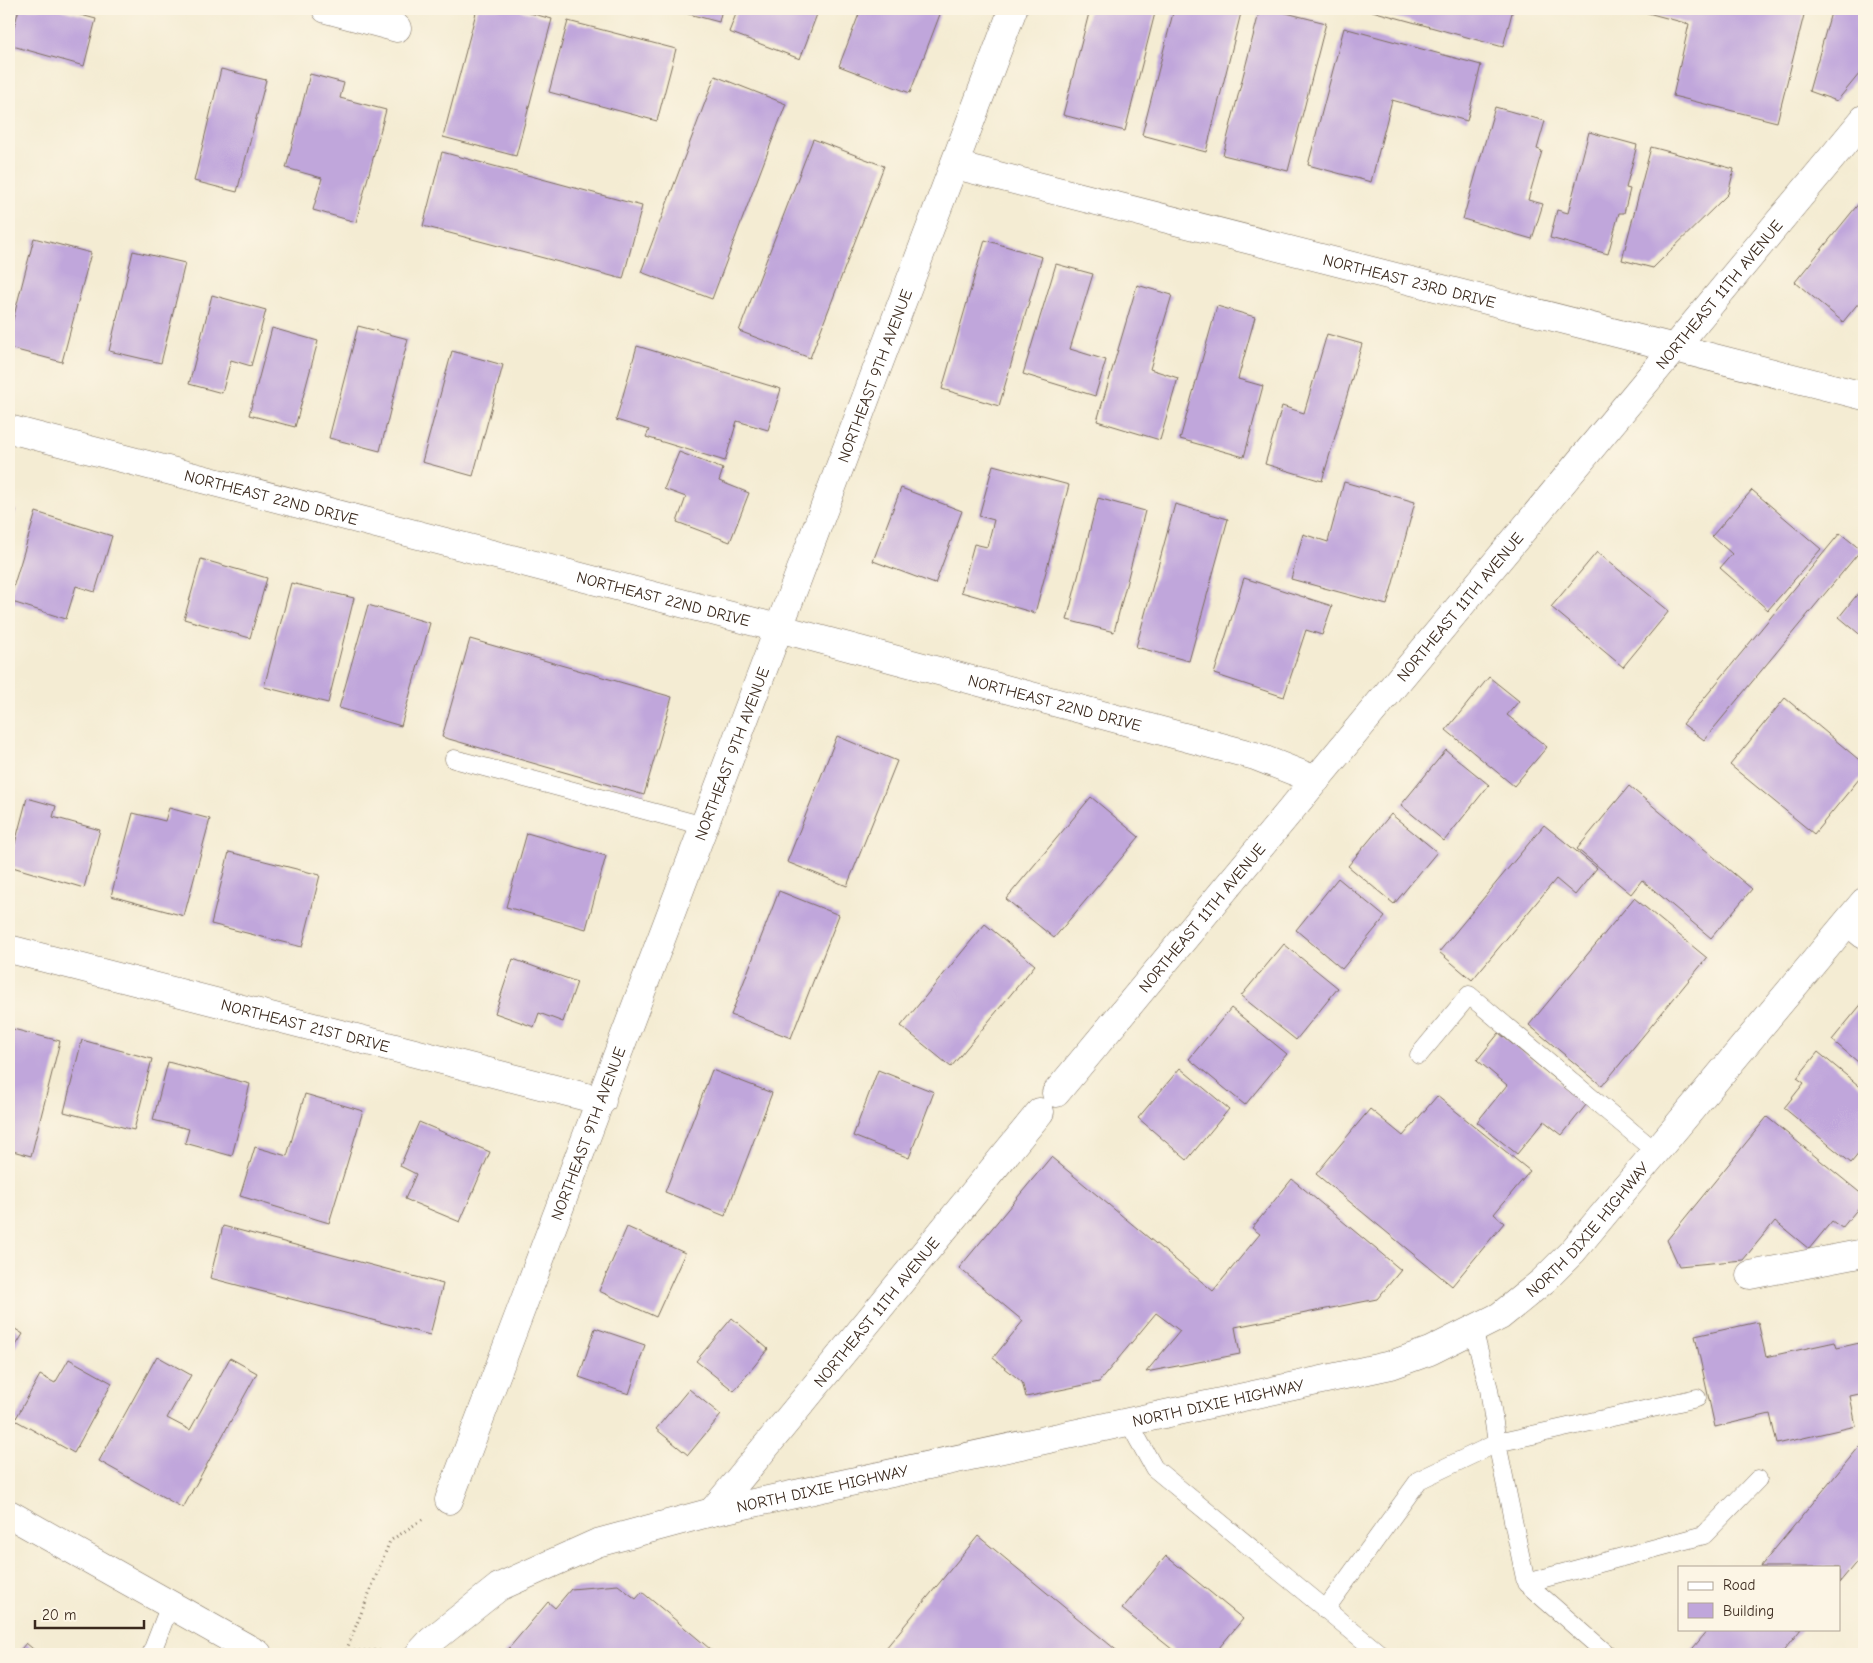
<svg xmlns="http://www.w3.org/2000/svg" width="1873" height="1663" font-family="'Comic Neue',sans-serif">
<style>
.building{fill:#c0a6db}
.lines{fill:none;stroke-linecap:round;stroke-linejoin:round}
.service-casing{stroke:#7c6e5d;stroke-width:19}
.minor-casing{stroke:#7c6e5d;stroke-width:29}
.tertiary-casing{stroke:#7c6e5d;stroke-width:29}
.path{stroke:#7c6e5d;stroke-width:3;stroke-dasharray:1 4;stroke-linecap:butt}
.service{stroke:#fff;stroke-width:18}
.minor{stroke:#fff;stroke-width:28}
.tertiary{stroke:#fff;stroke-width:28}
.labels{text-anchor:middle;stroke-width:5;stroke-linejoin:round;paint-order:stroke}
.street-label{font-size:16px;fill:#3b2a1e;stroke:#fcf5e5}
</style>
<rect width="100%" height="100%" fill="#fcf5e5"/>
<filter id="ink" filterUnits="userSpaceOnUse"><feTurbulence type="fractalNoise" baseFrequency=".02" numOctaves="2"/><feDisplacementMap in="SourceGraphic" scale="10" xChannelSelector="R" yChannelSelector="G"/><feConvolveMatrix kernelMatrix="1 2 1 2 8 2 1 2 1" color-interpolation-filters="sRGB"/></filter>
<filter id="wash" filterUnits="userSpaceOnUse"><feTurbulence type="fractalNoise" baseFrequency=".0096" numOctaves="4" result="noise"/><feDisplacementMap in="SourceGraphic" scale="20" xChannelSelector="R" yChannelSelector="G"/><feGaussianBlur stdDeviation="1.12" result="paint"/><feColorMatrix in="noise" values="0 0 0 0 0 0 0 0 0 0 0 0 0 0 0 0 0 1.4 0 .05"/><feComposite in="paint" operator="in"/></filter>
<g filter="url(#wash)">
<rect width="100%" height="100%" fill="#f4ecd3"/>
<g id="blocks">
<path class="building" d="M19,9H58L96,19L84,66L9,45Z
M477,9H515L552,19L516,156L443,137Z
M670,9H722L719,22Z
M738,9H819L800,59L729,32Z
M861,9H942L910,93L839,66Z
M1090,9H1156L1125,131L1063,115Z
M1174,9H1242L1206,152L1142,135Z
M1260,9H1270L1326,23L1288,171L1223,155Z
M1365,9H1513L1503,47Z
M1633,9H1814L1813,11H1805L1777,122L1673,96L1689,24Z
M1832,9H1864V68L1837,101L1809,91Z
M568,21L676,49L657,121L549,92Z
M1344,28L1481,65L1467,121L1392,100L1371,182L1308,165Z
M221,69L266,80L237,192L194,181Z
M310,74L344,83L340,98L386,110L356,222L313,210L322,178L286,168Z
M715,76L786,104L712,299L641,272Z
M1495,107L1545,121L1537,149L1542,151L1528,200L1543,204L1532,239L1463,219Z
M1589,132L1637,145L1626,188L1630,189L1624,213H1619L1608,254L1550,238L1557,210L1568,213Z
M813,139L884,166L810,358L739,331Z
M1651,147L1734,169L1728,194L1653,268L1622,260Z
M442,152L642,206L623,279L423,226Z
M1860,202L1864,205V296L1843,322L1795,282Z
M34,238L91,253L62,362L9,348V335Z
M985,240L1042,257L999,406L942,389Z
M133,251L185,263L161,363L109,351Z
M1056,264L1093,274L1070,349L1106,360L1095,396L1023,374Z
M1137,285L1172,295L1150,369L1178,378L1160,440L1097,421Z
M212,295L266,310L251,366L231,360L222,393L189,384Z
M1217,306L1255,317L1238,379L1263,386L1244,457L1180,439Z
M358,326L408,339L380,451L329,438Z
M272,328L318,341L295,427L249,415Z
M1327,334L1362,344L1322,481L1265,464L1282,406L1304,413Z
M637,346L781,389L768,430L737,421L725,461L646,437L649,430L616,420Z
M452,351L503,365L473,476L422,462Z
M679,452L723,469L719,481L749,493L730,542L677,522L686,497L664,489Z
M993,465L1069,485L1035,613L961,592L974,544L987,547L994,520L979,516Z
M1344,482L1415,502L1387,605L1291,579L1303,534L1328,542Z
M901,488L962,511L935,584L873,561Z
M1752,490L1821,549L1768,610L1720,568L1732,554L1712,536Z
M1098,498L1145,511L1114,632L1067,620Z
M1175,504L1228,519L1189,661L1136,647Z
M9,508L16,510L9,534Z
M36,512L112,536L95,592L76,586L66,619L9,601Z
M1840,533L1861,550L1704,740L1683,724Z
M1597,552L1669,611L1623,667L1551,607Z
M201,559L267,578L250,638L184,619Z
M1244,578L1332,606L1322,635L1306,630L1284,697L1214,674Z
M291,583L354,598L328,703L264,687Z
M1864,586V638L1839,617Z
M368,605L430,623L401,726L339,708Z
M470,639L672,697L644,795L442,737Z
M1489,677L1519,701L1507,715L1547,747L1514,786L1446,730Z
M1785,698L1864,764V773L1814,834L1730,765Z
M837,736L897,761L847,886L787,862Z
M1446,750L1489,785L1444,841L1401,805Z
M1629,786L1752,889L1711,938L1642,880L1631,894L1577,849Z
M1091,797L1139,837L1054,938L1006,899Z
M27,798L56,806L53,817L100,830L84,888L9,866Z
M169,808L210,819L184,916L111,896L133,813L165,821Z
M1391,814L1437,852L1394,904L1348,866Z
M1544,825L1597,868L1575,895L1556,879L1472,980L1439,952Z
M527,833L606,856L586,929L506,907Z
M229,852L320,875L302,947L211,924Z
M1338,878L1385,917L1342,969L1296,930Z
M779,891L839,915L791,1038L731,1015Z
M1634,898L1707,958L1602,1086L1529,1025Z
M985,924L1035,965L951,1067L901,1026Z
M1284,944L1338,988L1296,1040L1241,996Z
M513,959L577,982L563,1022L539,1013L534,1027L495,1013Z
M1864,1001V1067L1832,1040Z
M1231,1008L1287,1054L1245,1105L1189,1059Z
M9,1028L60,1041L31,1156L9,1150Z
M1499,1033L1586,1105L1562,1135L1544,1121L1517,1154L1477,1122L1507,1085L1477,1060Z
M82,1040L152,1059L134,1130L64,1112Z
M1818,1052L1864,1090V1147L1851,1163L1784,1108L1804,1083L1797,1078Z
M168,1062L250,1084L232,1156L185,1143L189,1129L153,1120Z
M1180,1068L1229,1109L1187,1160L1138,1118Z
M712,1070L772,1093L725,1216L665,1192Z
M878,1070L934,1092L909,1158L853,1136Z
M305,1094L363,1111L329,1223L240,1196L255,1147L287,1156Z
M1437,1096L1530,1171L1494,1214L1504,1223L1452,1286L1316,1174L1370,1109L1403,1136Z
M1767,1117L1864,1196V1201L1842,1228L1832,1221L1809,1249L1775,1221L1743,1260L1679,1266L1667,1240Z
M419,1122L490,1152L460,1222L405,1199L416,1174L400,1166Z
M1051,1157L1213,1291L1260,1234L1252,1228L1292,1179L1401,1270L1377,1299L1235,1327L1240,1354L1146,1372L1180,1331L1156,1313L1099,1382L1026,1397L1022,1382L993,1358L1023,1321L959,1268Z
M223,1226L443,1284L430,1335L210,1278Z
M627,1227L685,1253L656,1317L599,1291Z
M732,1318L768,1349L734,1391L696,1361Z
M1758,1322L1766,1357L1835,1342L1837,1348L1864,1342V1393L1850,1396L1856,1426L1777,1444L1770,1414L1715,1427L1695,1336Z
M9,1325L23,1334L9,1357Z
M595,1328L645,1345L629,1394L579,1377Z
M157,1356L191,1375L167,1418L190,1430L230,1358L257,1373L183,1508L99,1461Z
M69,1359L112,1383L74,1453L15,1420L40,1375L55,1383Z
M689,1389L721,1415L688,1455L656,1429Z
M1864,1441V1553L1839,1583V1567H1760Z
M978,1536L1121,1654H881Z
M1166,1556L1243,1619L1214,1654H1178L1122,1609Z
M618,1585L636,1599L642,1592L716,1654H504L548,1602L555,1608L571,1589Z
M1709,1629H1801L1781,1654H1688Z
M26,1643L39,1654H17Z"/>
</g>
</g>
<g filter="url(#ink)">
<use href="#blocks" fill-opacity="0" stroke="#7c6e5d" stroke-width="1"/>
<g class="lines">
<defs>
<path id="service" d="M454,759L704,826
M1419,1055L1469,995L1656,1152
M1473,1329L1489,1389L1497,1443L1526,1583L1704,1535L1758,1479
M1129,1423L1154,1468L1380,1654
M1526,1583L1607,1654
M1325,1610L1419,1480L1497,1443L1697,1398
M151,1654L170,1605"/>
<g id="minor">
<path d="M326,9L397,28"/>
<path id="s1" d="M955,165L1864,396"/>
<path id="s2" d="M9,429L778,628L1255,756L1316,780"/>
<path d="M1848,922L1864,935"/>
<path id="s3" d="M9,949L602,1101"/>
<path id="s4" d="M1056,1093L1864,119"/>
<path d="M1750,1275L1864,1253"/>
<path id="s5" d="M449,1500L1013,9"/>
<path id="s6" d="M712,1512L1040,1112"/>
<path d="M9,1514L258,1654"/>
</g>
<g id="tertiary">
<path id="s7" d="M419,1654L431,1641L499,1587L597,1543L712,1512L1391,1365L1430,1351L1500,1316L1543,1281L1573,1251L1864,902"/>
</g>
</defs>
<use href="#service" class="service-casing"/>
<use href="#minor" class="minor-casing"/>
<use href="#tertiary" class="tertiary-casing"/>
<path class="path" d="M380,1651H346L390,1541L423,1519"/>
<use href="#service" class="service"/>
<use href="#minor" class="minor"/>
<use href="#tertiary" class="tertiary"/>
</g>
</g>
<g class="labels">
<g class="street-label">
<text dy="6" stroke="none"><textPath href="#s1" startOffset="469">NORTHEAST 23RD DRIVE</textPath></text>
<text dy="6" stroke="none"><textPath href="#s4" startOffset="1038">NORTHEAST 11TH AVENUE</textPath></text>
<text dy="6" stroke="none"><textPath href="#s5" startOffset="1202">NORTHEAST 9TH AVENUE</textPath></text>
<text dy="6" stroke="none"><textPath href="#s2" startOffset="271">NORTHEAST 22ND DRIVE</textPath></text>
<text dy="6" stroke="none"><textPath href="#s2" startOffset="676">NORTHEAST 22ND DRIVE</textPath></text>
<text dy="6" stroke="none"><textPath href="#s4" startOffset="632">NORTHEAST 11TH AVENUE</textPath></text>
<text dy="6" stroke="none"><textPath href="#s2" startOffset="1081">NORTHEAST 22ND DRIVE</textPath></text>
<text dy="6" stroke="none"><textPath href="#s5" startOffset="798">NORTHEAST 9TH AVENUE</textPath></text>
<text dy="6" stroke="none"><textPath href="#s4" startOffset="228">NORTHEAST 11TH AVENUE</textPath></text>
<text dy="6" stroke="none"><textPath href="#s3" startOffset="306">NORTHEAST 21ST DRIVE</textPath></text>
<text dy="6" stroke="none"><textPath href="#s5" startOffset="392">NORTHEAST 9TH AVENUE</textPath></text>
<text dy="6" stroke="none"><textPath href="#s7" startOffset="1269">NORTH DIXIE HIGHWAY</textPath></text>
<text dy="6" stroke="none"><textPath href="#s6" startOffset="259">NORTHEAST 11TH AVENUE</textPath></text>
<text dy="6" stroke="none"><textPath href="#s7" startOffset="849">NORTH DIXIE HIGHWAY</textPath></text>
<text dy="6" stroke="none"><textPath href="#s7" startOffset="444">NORTH DIXIE HIGHWAY</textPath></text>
</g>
</g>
<rect width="1873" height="1663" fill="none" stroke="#fcf5e5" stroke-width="30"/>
<rect x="1678" y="1566" width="162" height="65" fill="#fcf5e5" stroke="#afa495"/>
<rect x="1688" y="1582" width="25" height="8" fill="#ffffff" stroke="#afa495"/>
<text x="1723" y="1590" font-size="15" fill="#3b2a1e">Road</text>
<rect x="1688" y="1603" width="25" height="15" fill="#c0a6db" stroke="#afa495"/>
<text x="1723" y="1616" font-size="15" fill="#3b2a1e">Building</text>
<path d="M35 1620v8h109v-8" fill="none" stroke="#3b2a1e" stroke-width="2.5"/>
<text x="42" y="1620" font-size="15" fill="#3b2a1e" stroke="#fcf5e5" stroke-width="4" paint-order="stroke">20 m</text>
</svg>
